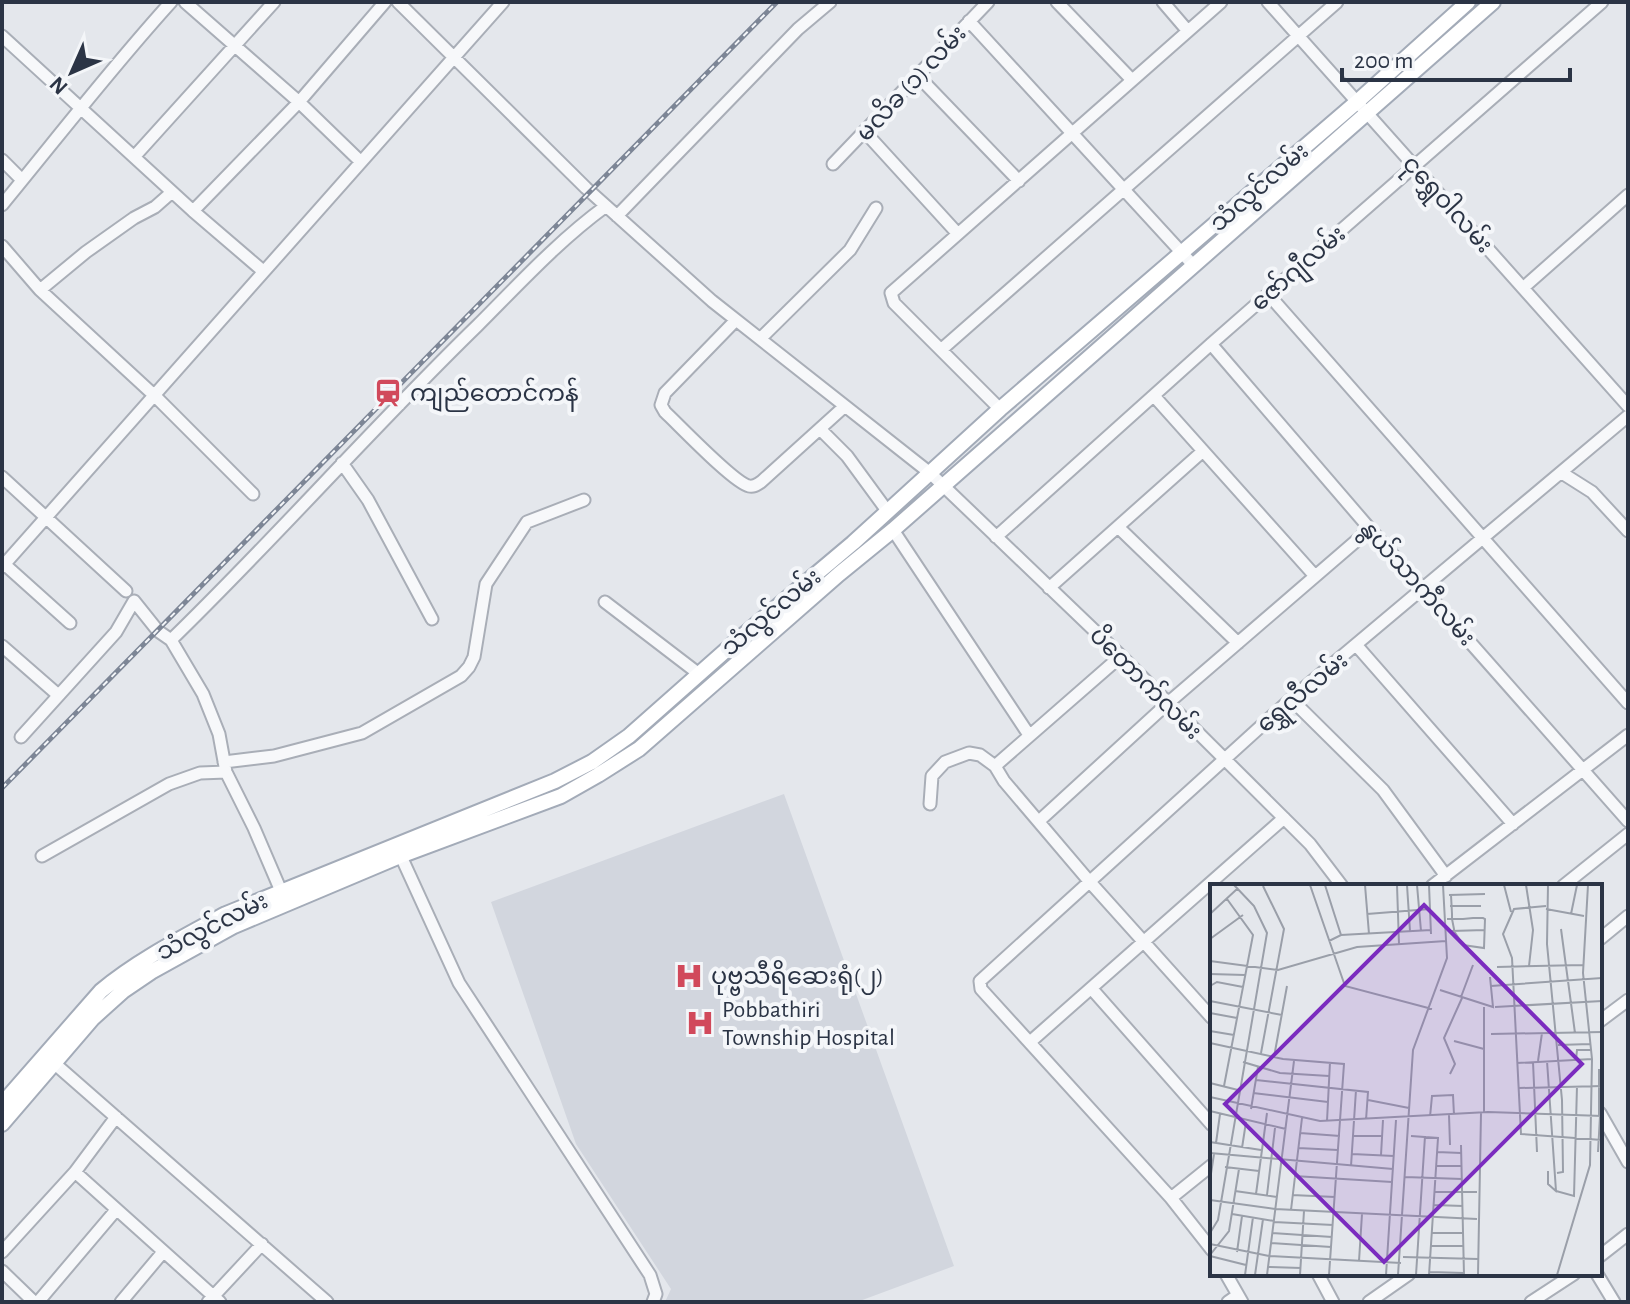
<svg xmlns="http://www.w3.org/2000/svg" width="1630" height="1304" font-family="'Alegreya Sans','Noto Sans Myanmar',sans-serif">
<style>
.built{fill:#d2d6de}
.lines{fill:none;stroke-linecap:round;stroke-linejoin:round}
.minor-casing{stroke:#a9aeb7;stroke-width:15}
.major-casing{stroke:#a3abb8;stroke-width:18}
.minor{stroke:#f7f8fa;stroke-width:11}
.major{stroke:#fff;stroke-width:14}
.rail-casing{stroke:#7d8696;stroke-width:5}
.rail{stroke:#f4f6f9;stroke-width:2;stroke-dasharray:6;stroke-linecap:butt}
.labels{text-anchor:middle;stroke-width:8;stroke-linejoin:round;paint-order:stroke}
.street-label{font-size:24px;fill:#2b3445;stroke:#f4f6f9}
.poi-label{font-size:24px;fill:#2b3445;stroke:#f4f6f9;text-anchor:start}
.inset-road{fill:none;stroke:#9a9fa9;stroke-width:2}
.view{fill:#7b2cbf;fill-opacity:0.15;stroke:#7b2cbf;stroke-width:4}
.inset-edge{fill:none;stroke:#2b3445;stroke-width:4}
</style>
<rect width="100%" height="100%" fill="#e4e7ec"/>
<path class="built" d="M784,794L954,1266L857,1302H665L671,1289L576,1144L491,902Z"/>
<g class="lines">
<defs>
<path id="minor" d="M185,2L299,102L361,162
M398,2L586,188L712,301L930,473L1121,656L1310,844L1342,886
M1057,2L1132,80
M1163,2L1187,30
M1268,2L1628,406
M969,21L1194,266
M2,36L193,211L263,271
M918,76L1019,181
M865,132L958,234
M134,157L274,2
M2,160L22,180
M833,164L988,2
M2,205C58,137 112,67 171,2
M193,211L299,102L385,2
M617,216L798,29L830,2
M2,246L40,290L156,397L253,494
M1523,288L1628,195
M40,290L86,252L134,218L155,207L172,192
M1268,294L1628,703
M736,320L665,393L661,405L665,412C679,425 734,483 749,486C754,487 756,485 761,482L845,406
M760,339L850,250L876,208
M1211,344L1370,529L1628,821
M942,349L1337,2
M1154,396L1315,576
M1000,409L894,303L891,293L1221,2
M820,429L847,456L888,512
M342,463L368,500L432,619
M1562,473L1592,492L1628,531
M2,477L126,591
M1118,527L1238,643
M893,530L1029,735
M996,537L1211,344L1602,2
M2,562L70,623
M2,567L503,2
M1049,588L1203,451
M605,602L699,674
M171,640C276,538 372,428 477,326C518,285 558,241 606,206
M2,646L57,694
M1357,646L1513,824
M1121,656L995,766L1004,781L1089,881L1212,1018
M1291,699L1383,790L1446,876
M21,737L116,632L134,601L158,631L171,640L203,694L219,734L226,772L254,828L281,891
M224,762L274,756L362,733L461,676L469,667L474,657L486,584L527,522L584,500
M930,804L932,776L945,762L969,753L980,755L995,766
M1039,821L1168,703L1370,529
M399,852L459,983L650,1275L656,1294L653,1302
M42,856L169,784L200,773L226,772
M1432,886L1628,735
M1563,886L1628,834
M1600,939L1628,916
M1091,988L1212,1125
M1600,1021L1628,1000
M1030,1042L1284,818
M54,1063L327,1302
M1600,1113L1628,1162
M75,1172L220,1302
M1171,1198L1212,1165
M1212,1250L1171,1198L981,989L980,981L1291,699L1628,416
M2,1252L75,1172L116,1117
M1600,1256L1628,1234
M2,1271L34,1302
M1226,1274L1242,1302
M1318,1274L1333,1302
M1597,1274L1614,1302
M38,1302L116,1210
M121,1302L163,1252
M208,1302L262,1244
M1228,1302L1238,1295
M1369,1302L1409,1274
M1531,1302L1574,1274"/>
<path id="major" d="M2,1104L101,991C138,960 184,937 226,914L555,781L592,762L629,736L733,644L853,543L1000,409L1358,101L1468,2
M2,1124L93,1018L123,991L151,972L234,926L400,856L561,796L598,775L639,749L839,574L893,530L1493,2"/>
</defs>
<use href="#minor" class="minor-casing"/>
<use href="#major" class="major-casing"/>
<use href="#minor" class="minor"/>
<use href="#major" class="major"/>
<defs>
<path id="rail" d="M2,788L777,2"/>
</defs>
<use href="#rail" class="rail-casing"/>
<use href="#rail" class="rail"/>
</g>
<defs>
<symbol id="station-bare" viewBox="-9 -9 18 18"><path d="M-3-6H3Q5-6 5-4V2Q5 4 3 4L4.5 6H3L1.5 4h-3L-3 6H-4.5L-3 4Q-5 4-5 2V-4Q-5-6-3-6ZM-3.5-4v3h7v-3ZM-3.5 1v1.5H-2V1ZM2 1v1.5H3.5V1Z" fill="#d1495b" stroke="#f4f6f9" stroke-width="2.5" paint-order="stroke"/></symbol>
<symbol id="hospital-bare" viewBox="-9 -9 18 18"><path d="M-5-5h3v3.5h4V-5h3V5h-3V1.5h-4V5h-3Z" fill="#d1495b" stroke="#f4f6f9" stroke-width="2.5" paint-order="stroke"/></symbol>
</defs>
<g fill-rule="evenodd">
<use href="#station-bare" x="368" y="373" width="40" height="40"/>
<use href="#hospital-bare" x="669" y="956" width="40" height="40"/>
<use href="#hospital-bare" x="680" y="1003" width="40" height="40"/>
</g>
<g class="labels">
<g class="street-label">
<text transform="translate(911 83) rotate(-47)" y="8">မလိခ (၁) လမ်း</text>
<text transform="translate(1259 187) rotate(-41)" y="8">သံလွင်လမ်း</text>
<text transform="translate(1448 204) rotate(48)" y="8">ငုရွှေဝါလမ်း</text>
<text transform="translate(1298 268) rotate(-41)" y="8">ဇော်ဂျီလမ်း</text>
<text transform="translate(1418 583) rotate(48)" y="8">နွယ်သာကီလမ်း</text>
<text transform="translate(771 612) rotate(-40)" y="8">သံလွင်လမ်း</text>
<text transform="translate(1146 683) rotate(45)" y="8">ပိတောက်လမ်း</text>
<text transform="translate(1302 692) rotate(-40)" y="8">ရွှေလီလမ်း</text>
<text transform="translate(212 926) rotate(-27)" y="8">သံလွင်လမ်း</text>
</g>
<g class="poi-label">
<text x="410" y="401">ကျည်တောင်ကန်</text>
<text x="711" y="984">ပုဗ္ဗသီရိဆေးရုံ(၂)</text>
<text x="722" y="1017">Pobbathiri<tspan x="722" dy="28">Township Hospital</tspan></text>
</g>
</g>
<g transform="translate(1210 884)">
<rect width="392" height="392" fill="#e4e7ec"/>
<path class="inset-road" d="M100,1L135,102L222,125M115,1L131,51M155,1L159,50M187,1L189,60M197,1L200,47M207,1L211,47M219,1L221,50M294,1L301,28M316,1L323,46L319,82M338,1L337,60L352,216L353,288L347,289M239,11L275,10M240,22H271M336,22L304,25L293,50L302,74L311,250L392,256M336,25L374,32M0,30L27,5M157,30L220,25M361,30L367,1M237,35H253L263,34H273L275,35L274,64L253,61L244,47V45L242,35V30L241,11M351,45L365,149M241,47L275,46M0,55L33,31M119,57L131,51L221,46M0,77L68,86L147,63L236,57M287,83L373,81M0,90L35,91M0,102L7,98L33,103M281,102L392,94M230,106L283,123L280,93M251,113L263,81M0,117L72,131M285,123L392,117M0,129L27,134M0,147L24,151M281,150L392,148M244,157L274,165M0,159L73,175L134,180L119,391M348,161L380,160M51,169L74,45L53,2M64,173L77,102M366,176L367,166H381M328,177L332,149M337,177L346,307L364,312L367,202M33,178L70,189L119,192M323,178L327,268M307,179L382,175M240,190L245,180L234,154L252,114M46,196L158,208L156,236M0,199L28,206M14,202L43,51L17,15M309,204L392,202M43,209L118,218M0,213L110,237L278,228L392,232M158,216L199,224M41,225L48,183M0,227L76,245M274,229V123M239,231L240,261M389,232V185M220,233L222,212L243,211L244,231M117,237L120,178M90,249L130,252M143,252H172M201,252L228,254L219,391M0,258L51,266M6,259L10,230M251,261L254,391M32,264L36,238M88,264L128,266M227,268L251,269M388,268L390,232M0,269L183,285M142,270L184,272M171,271L173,236M141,282L146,206M226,282H251M15,283L49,287M338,287V300L347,308M84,292L182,298M195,293L252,295M0,296L4,270M25,307L67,313M225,308H267M46,310L57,229M57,311L65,244M82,311L125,313M0,316L65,325L267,335M224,321L253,322M81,326L92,234M22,330L64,337M64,338L123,341M0,349L8,336L57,49L44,22L24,1M62,349L122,353M222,349H253M61,359L121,363M0,360L59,372L191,379M221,362H253M27,368L32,332M0,371L19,347L29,285M0,372L36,381M193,373L268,375M149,377L152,330M58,383L91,384M220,388L254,389M35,391L43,333M45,391L53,335M57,391L84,177M90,391L94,327M176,391L186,236M188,391L203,166L237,74L233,1M206,391L215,252M268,391L271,229M347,391L380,281L382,175L373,89L378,1"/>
<path class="view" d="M214,21L372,180L174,378L15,220Z"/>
<rect width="392" height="392" class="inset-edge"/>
</g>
<rect width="1630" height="1304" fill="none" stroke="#2b3445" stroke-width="8"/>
<g transform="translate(72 72) rotate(225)" stroke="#f4f6f9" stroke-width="6" paint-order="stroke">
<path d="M0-6L14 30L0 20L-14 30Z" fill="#2b3445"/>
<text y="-12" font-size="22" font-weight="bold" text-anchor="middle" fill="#2b3445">N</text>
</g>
<path d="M1342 68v12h228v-12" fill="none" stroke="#2b3445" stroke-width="4"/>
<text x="1354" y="68" font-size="24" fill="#2b3445" stroke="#f4f6f9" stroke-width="6" paint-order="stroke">200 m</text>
</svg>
